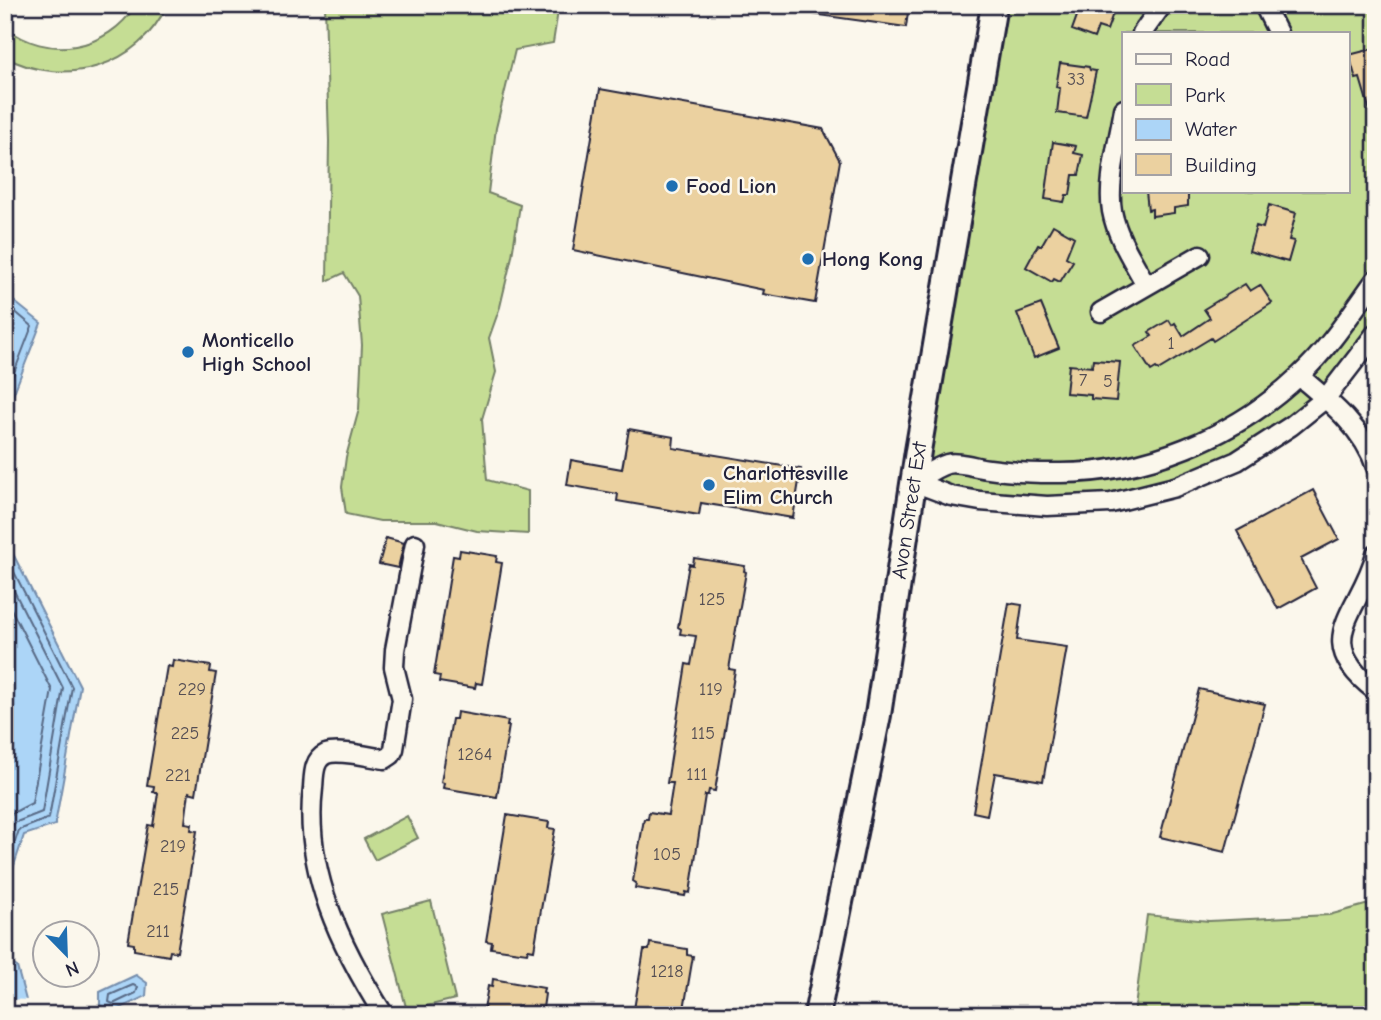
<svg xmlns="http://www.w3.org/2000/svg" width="1381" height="1020" font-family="'Comic Neue',sans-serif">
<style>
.green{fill:#c5dd94;stroke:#748068;stroke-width:2;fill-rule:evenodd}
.water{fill:#acd5f7;stroke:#758dac;stroke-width:2}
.pier{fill:#fbf7ec}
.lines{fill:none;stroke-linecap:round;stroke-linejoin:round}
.shore{stroke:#596a86;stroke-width:2}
.building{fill:#ebd1a0;stroke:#22223b;stroke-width:2}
.minor-casing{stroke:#22223b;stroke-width:23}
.secondary-casing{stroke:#22223b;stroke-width:30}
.minor{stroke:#fbf7ec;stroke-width:18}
.secondary{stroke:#fbf7ec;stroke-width:24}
.poi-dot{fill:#1f6fb2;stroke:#fbf7ec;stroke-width:2.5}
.labels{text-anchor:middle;stroke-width:5;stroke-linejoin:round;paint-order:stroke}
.number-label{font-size:18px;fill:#544e54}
.poi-label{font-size:21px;font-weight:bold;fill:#22223b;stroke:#fbf7ec;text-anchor:start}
.street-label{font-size:21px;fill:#22223b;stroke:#fbf7ec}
</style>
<rect width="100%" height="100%" fill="#fbf7ec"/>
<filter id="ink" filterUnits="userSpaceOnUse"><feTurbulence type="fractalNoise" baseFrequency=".0143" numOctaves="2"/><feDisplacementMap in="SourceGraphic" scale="14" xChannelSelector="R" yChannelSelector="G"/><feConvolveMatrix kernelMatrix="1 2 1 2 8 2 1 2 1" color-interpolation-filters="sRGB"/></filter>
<g filter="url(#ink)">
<path class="green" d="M136,5H167C139,67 64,89 5,57V27C47,61 107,51 136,5Z
M325,5H559L553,43L515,50L496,128L488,193L520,205L512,256L500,307L489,338L496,372L482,419L487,480L528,491V534L477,531L437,521H380L346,514L342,487L346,457L359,409L362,345L358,296L344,273L327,281L329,141Z
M994,5H1376V333L1291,426L1175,487L1047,506L914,482ZM1124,33H1348V191H1124Z
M407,816L418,838L375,860L364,839Z
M431,901L455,999L407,1011L382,914Z
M1376,902V1015H1134L1147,915L1209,921L1329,915Z"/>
<path class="water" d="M5,294L41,323L5,416Z
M5,538L80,686L55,825L24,835L5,893Z
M5,960L17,967L30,1015H5Z
M136,975L147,983L146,996L110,1013L100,1005V992Z"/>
<path class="pier" d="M5,999L30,1000L33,1012L5,1011Z"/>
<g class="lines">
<path class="shore" d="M5,303L32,326L5,396
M5,554L72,687L49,818L19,830L5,871
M5,573L63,688L42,812L14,823L5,842
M5,597L52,690L32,803L5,817
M133,985L138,987L136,993L113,1004L109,1002L110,995Z"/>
</g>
<path class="building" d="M812,5H909L906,27L812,14Z
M1081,5H1116L1107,30L1098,27L1094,38L1072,30Z
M1376,48V118H1372L1360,78L1356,79L1349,55Z
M1060,63L1089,67L1090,70L1096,71L1086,117L1057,113L1060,88L1056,87Z
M600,89L823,129L840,161L815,303L763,294L764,290L573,250Z
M1053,142L1076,146L1074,153L1083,155L1079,175H1073L1070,195H1066L1064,202L1045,199Z
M1146,191H1188V206L1174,208V213L1152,216V209L1148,210Z
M1269,205L1296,213L1289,240L1294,241L1288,262L1249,251L1256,226L1263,228Z
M1053,225L1074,237L1066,257L1073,261L1060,282L1054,279L1052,282L1026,267L1038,245L1041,246Z
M1245,284L1250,291L1260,285L1272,303L1213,341L1211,338L1158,370L1156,368L1151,371L1135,346L1152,336L1149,332L1169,320L1172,325L1175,323L1183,336L1210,318L1204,309Z
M1041,304L1059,348L1034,358L1017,313Z
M1093,360L1120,362L1116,401L1091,399V395L1066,393L1069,365L1092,367Z
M629,429L674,437L673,448L801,469L793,518L701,503L699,515L617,501L618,494L567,485L571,460L622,469Z
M1313,490L1339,539L1301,559L1316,588L1278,609L1237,531Z
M386,538L404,543L398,568L379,564Z
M460,550L497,556L496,562L502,563L482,684L476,683L475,688L439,682L440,676L434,675L453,556L459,557Z
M694,558L745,566L744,571L746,572L729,669L735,670L715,791L709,790L708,795H705L690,893L686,892L685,896L635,888L636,883L633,881L644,819H648L649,812L668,815L673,783H667L686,664L691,665L696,636L680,634L681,629L678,627L689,564L693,565Z
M1009,603L1022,605L1017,640L1067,647L1043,781L995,773L987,815L973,812Z
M173,660L211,666L210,672L216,673L196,794L189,792L185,823L192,824L191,830L197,831L177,952L170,951L169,956L134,950V944L128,943L148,825L153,826L158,793L153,792L154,786L147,785L167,666L172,667Z
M1199,689L1265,704L1225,852L1160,837Z
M457,712L508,721L507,726H509L497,797L443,788L444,783L441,782L452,719H456Z
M507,815L549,822L548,828L555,829L534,950L528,949L527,953L491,948L492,942L486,941Z
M650,943L687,949V955L693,956L683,1015H633L644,950H649Z
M493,979L544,988L543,993L545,994L542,1015H483L488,986L492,987Z"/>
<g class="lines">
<defs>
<path id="minor" d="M1264,5L1278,33
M1142,33L1162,5
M1124,109C1119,140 1107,181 1112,211C1117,238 1134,262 1146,285
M1101,312L1200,255
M1299,376C1329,401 1364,429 1376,467
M914,482C924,476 936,467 947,464C958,461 977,468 989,469C1010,472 1032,473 1053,473C1143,475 1235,437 1300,375C1330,347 1352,312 1376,279
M914,482L951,496L980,501L1047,506L1111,503L1175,487L1237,461L1291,426L1326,398L1376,333
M1376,554C1361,612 1308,640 1376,691
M384,1015C341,947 303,870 313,788C314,776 313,760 326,754C339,749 370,757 385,759L391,755L394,749L402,699L394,667L395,650L415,544"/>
<g id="secondary">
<path id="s1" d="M817,1015L878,715L918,451L994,5"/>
</g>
</defs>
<use href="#minor" class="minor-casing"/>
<use href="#secondary" class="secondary-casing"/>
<use href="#minor" class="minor"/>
<use href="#secondary" class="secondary"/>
</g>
</g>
<g class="poi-dot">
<circle cx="672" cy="186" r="7"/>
<circle cx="808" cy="259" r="7"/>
<circle cx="188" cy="352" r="7"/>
<circle cx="709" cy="485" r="7"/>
</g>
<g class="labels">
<g class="number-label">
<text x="1076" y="85">33</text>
<text x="1171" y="349">1</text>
<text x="1083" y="386">7</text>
<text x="1108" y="387">5</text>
<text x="712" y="605">125</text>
<text x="192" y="695">229</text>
<text x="711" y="695">119</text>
<text x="185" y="739">225</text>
<text x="703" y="739">115</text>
<text x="475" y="760">1264</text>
<text x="697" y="780">111</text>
<text x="178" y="781">221</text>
<text x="173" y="852">219</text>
<text x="667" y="860">105</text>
<text x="166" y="895">215</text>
<text x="158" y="937">211</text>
<text x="667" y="977">1218</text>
</g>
<g class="poi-label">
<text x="686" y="193">Food Lion</text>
<text x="822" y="266">Hong Kong</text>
<text x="202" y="347">Monticello<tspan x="202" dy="24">High School</tspan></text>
<text x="723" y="480">Charlottesville<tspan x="723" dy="24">Elim Church</tspan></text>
</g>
<g class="street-label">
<text dy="7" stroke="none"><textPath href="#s1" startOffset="513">Avon Street Ext</textPath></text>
</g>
</g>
<rect width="1381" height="1020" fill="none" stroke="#fbf7ec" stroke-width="28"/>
<rect x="14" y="14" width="1353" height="992" fill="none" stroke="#22223b" stroke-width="2.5" filter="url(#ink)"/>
<rect x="1122" y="32" width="228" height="161" fill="#fbf7ec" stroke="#a4a2a5" stroke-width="2"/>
<rect x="1136" y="54" width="35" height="10" fill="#fbf7ec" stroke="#a4a2a5" stroke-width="2"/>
<text x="1185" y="66" font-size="21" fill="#22223b">Road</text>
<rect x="1136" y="84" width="35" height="21" fill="#c5dd94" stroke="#a4a2a5" stroke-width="2"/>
<text x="1185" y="102" font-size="21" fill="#22223b">Park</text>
<rect x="1136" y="119" width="35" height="21" fill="#acd5f7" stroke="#a4a2a5" stroke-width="2"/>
<text x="1185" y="136" font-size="21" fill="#22223b">Water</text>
<rect x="1136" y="154" width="35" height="21" fill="#ebd1a0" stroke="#a4a2a5" stroke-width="2"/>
<text x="1185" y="172" font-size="21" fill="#22223b">Building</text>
<g transform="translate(66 954) rotate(157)"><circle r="33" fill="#fbf7ec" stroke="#a4a2a5" stroke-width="2"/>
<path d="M0-5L12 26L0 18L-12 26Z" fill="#1f6fb2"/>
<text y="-10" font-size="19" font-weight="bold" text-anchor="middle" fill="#22223b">N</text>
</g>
</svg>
